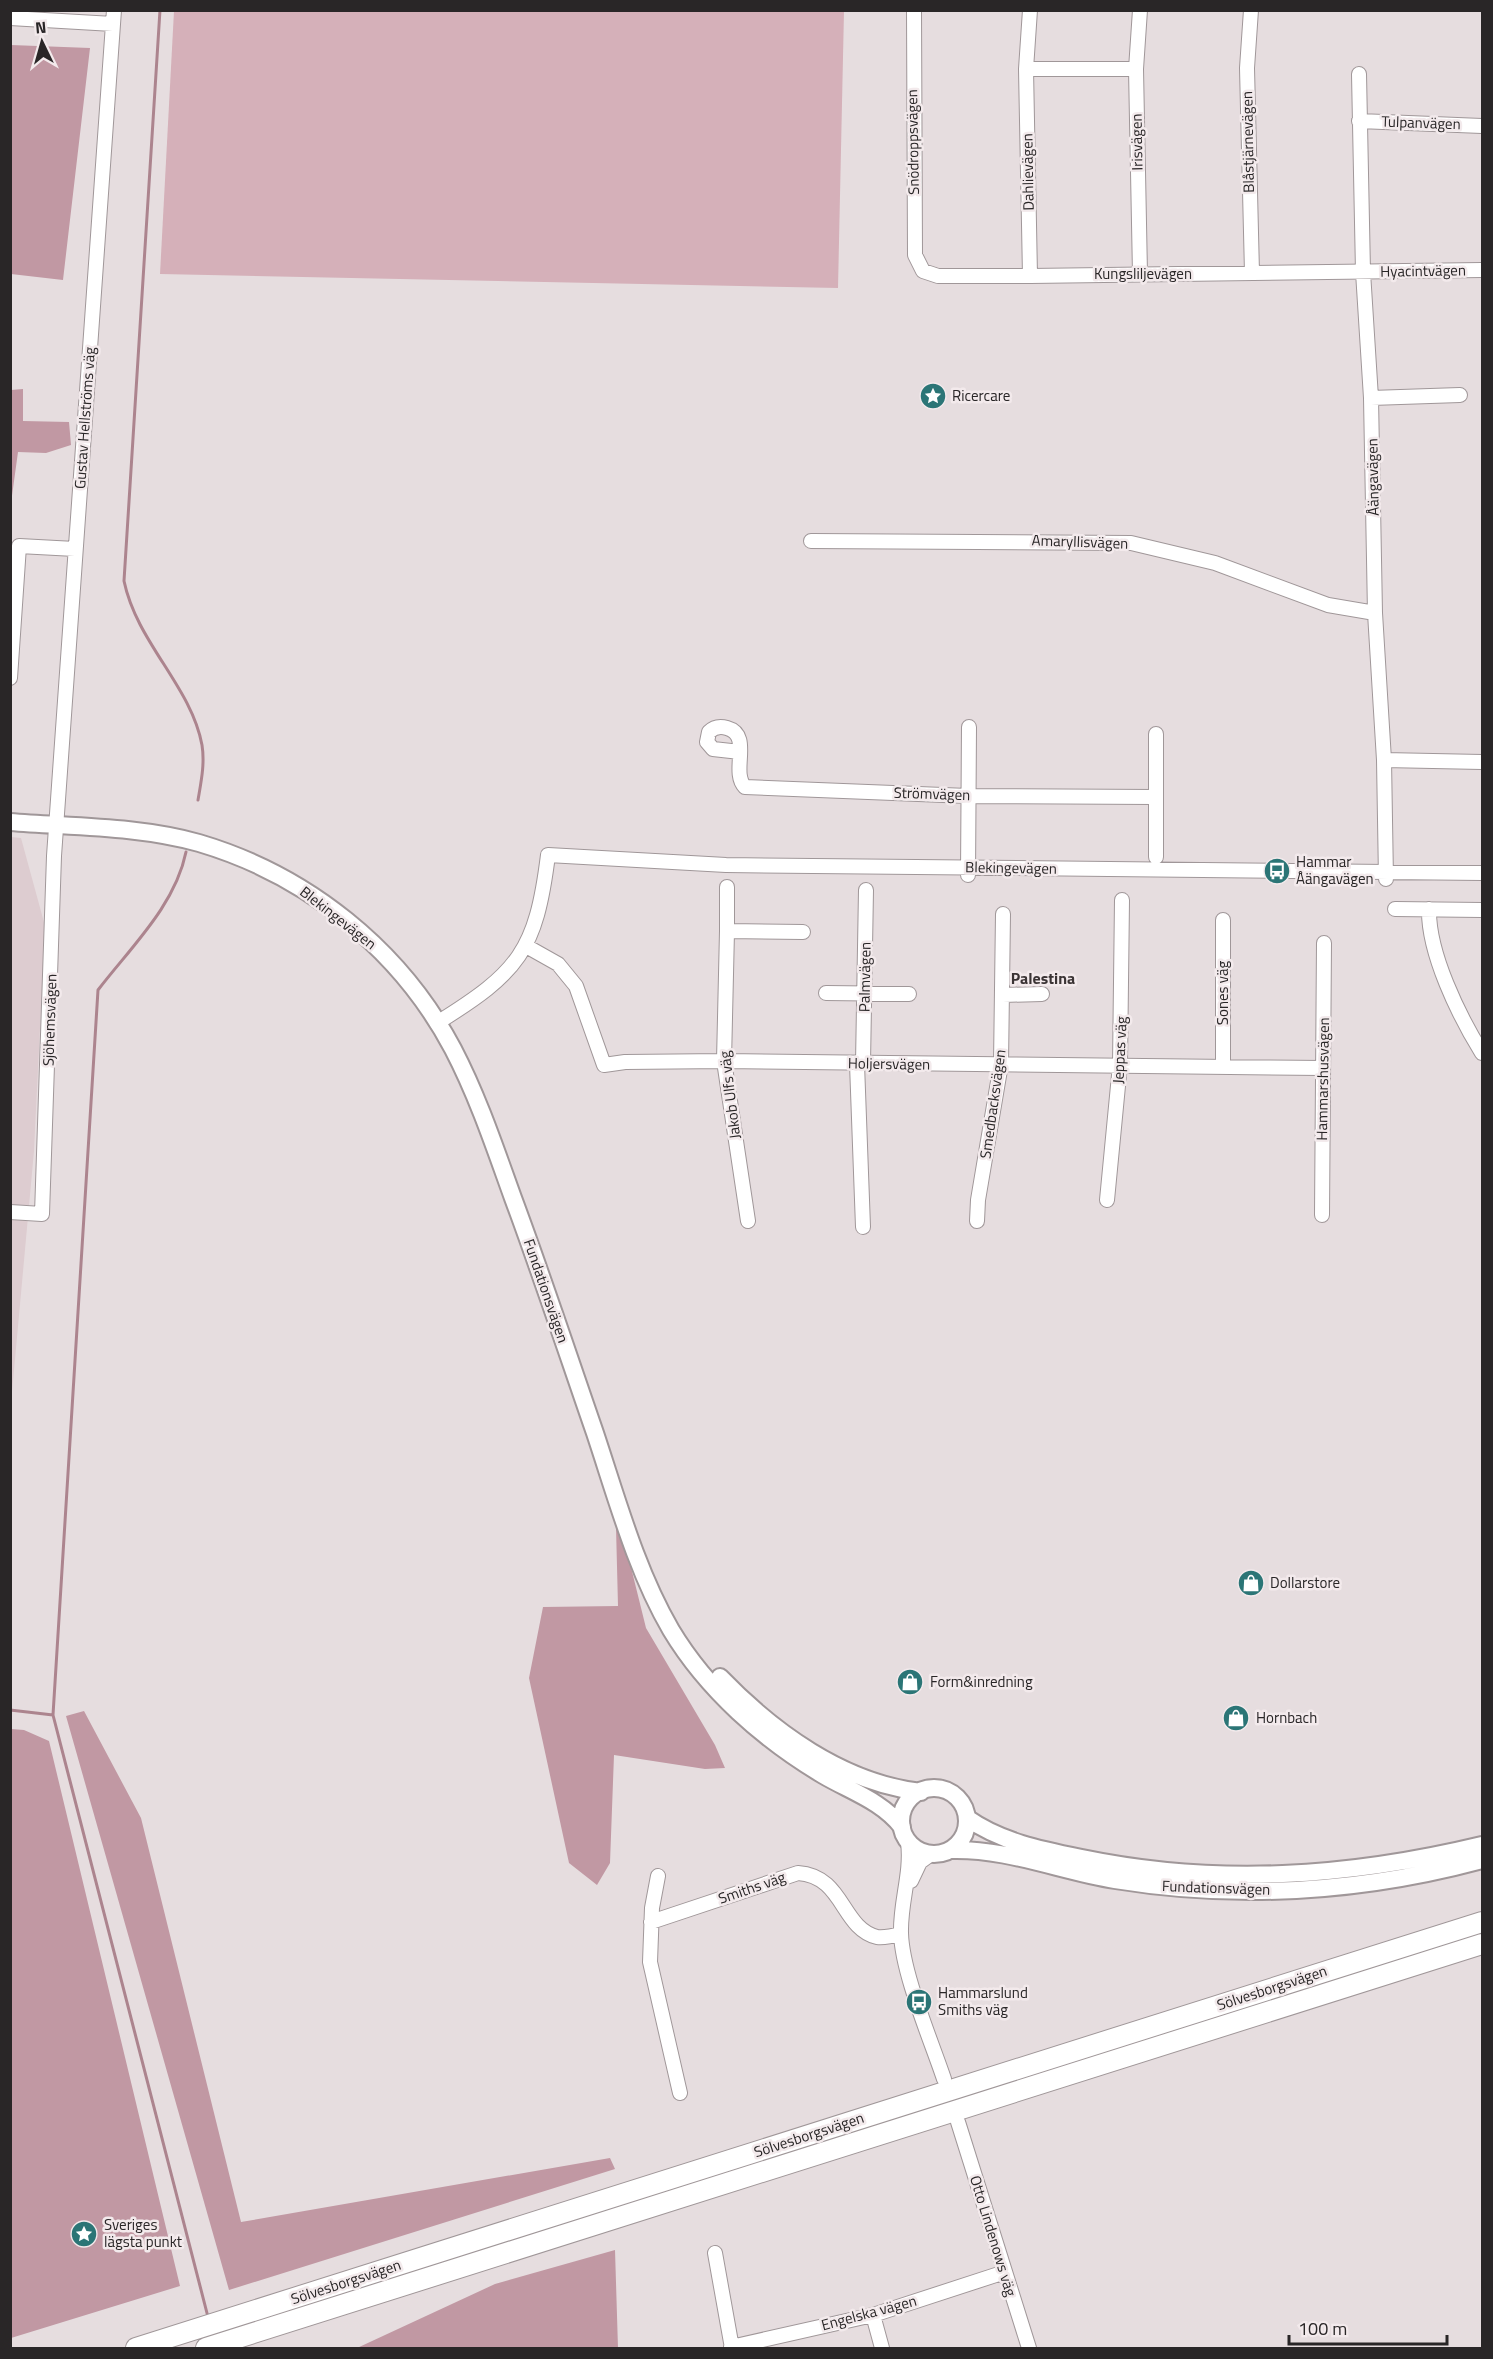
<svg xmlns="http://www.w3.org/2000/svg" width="1493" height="2359" font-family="'Titillium Web',sans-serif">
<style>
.built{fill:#ddccd0}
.green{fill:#d5b0b9}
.forest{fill:#c198a3}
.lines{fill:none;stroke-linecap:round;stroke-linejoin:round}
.stream{stroke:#ac848e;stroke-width:3}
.minor-casing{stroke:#a09799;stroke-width:16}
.major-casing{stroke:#a09799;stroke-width:20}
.highway-casing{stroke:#a09799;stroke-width:22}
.minor{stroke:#fff;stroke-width:14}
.major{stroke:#fff;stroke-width:16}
.highway{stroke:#fff;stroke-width:20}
.labels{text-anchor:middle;stroke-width:5;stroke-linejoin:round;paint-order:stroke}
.street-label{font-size:15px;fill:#292627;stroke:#f3eaec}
.poi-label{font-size:15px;fill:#292627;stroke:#f3eaec;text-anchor:start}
.neighbourhood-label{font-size:16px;font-weight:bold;fill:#3b3435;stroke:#f3eaec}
</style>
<rect width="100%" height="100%" fill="#e6dddf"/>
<path class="built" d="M11,837L21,838L45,926L34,1151L11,1403Z"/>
<path class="green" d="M174,11H844L838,288L160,274Z"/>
<path class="forest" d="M11,45L90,48L63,280L11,274Z
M23,389V421L69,422L71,445L46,453L18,452L11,503V390Z
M616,1527L623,1535L646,1628L715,1745L725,1768L705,1769L614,1755L610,1863L597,1885L569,1863L529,1678L543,1607L618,1606Z
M84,1711L141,1818L241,2222L610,2158L615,2169L229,2290L66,1716Z
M11,1729L24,1730L49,1741L180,2286L11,2338Z
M615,2250L618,2348H357L495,2284Z"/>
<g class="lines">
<path class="stream" d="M160,10L124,581C137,643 191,686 202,745C205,764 201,782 198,800
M186,852C175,906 130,948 98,990L53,1715L208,2317
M10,1710L53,1715"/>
<defs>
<path id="minor" d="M914,10L915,255L923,271L938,276H1030L1482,270
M1251,10L1247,68L1252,273
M10,18L113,24
M1026,69H1136
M1359,74L1363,272L1371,398L1375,613L1384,760L1386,879
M1359,121L1482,126
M1140,274L1136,69L1140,10
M1030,276L1026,69L1030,10
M1371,398L1460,395
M811,541L1131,543L1215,563L1328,605L1375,613
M10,678L19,546L75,549
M740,752L713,749L707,742L709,732C714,727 720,726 727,728C753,735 730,772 745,787L968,796L1155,797
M1384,760L1482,762
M1156,857V734
M968,875L969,727
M727,887V931
M1395,909L1482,910
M1429,909C1428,953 1459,1016 1482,1053
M526,946L558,964L576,986L604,1065L625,1062L724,1061L1323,1068
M826,993L909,994
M1003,995L1042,994
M437,1023C519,972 536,951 548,855L726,865L1482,873
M863,1063L866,890
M857,1064L863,1227
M1223,1066V920
M1107,1200L1120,1065L1122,900
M10,1212L42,1214L54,856L114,10
M1322,1215L1324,943
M748,1221L724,1061L727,931L803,932
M977,1221L978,1200L1001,1064L1003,914
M908,1842C912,1873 900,1902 901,1933C902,1973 931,2040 944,2079
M658,1876L652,1908L650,1962L680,2093
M911,1881L920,1862L931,1854
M651,1922L798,1873C844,1876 841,1928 877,1937C885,1938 893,1936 901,1934
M958,2122L1029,2348
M715,2253L732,2348
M873,2315L882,2348
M731,2347L873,2315L1005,2272"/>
<path id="major" d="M10,822C72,827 139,826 199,843C307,875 400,949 453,1049C478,1097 495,1148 513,1198C542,1276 568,1355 595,1433C617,1499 636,1570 671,1630C707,1690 764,1740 823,1775C850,1791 882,1801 902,1827
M720,1677C773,1732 843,1783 921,1792
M901 1821a33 33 0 1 1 66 0a33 33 0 1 1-66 0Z
M967,1818C1001,1842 1042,1850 1082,1858C1217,1886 1349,1877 1482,1845
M950,1850C1006,1848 1060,1871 1115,1880C1238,1900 1363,1892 1482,1860"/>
<path id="highway" d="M136,2348L1482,1922
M206,2348L1482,1944"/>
</defs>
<use href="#minor" class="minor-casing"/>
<use href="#major" class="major-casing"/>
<use href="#highway" class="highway-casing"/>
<use href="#minor" class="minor"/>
<use href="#major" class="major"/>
<use href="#highway" class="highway"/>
</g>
<defs>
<symbol id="sight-disc" viewBox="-11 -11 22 22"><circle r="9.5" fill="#2b7576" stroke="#f3eaec"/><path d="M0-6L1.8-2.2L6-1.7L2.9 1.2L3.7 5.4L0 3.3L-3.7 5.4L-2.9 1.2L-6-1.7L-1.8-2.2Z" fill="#fff"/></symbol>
<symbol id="bus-disc" viewBox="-11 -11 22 22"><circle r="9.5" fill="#2b7576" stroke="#f3eaec"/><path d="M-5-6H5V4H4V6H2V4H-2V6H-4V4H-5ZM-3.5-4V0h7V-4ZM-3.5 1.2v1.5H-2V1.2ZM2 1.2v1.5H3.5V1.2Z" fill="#fff"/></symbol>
<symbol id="shop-disc" viewBox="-11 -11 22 22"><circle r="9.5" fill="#2b7576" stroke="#f3eaec"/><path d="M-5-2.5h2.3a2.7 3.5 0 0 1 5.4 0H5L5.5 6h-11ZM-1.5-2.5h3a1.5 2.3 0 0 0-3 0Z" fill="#fff"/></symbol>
</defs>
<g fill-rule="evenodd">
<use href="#sight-disc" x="918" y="381" width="30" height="30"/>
<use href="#bus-disc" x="1262" y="856" width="30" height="30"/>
<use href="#shop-disc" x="1236" y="1568" width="30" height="30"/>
<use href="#shop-disc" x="895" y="1667" width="30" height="30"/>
<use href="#shop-disc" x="1221" y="1703" width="30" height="30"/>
<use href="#bus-disc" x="904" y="1987" width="30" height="30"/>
<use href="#sight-disc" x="69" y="2219" width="30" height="30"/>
</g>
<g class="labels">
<g class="street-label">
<text transform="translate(1421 123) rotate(2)" y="5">Tulpanvägen</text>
<text transform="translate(913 142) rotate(-91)" y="5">Snödroppsvägen</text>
<text transform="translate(1137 142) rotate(-91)" y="5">Irisvägen</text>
<text transform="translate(1248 142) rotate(-91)" y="5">Blåstjärnevägen</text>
<text transform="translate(1028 172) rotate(-91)" y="5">Dahlievägen</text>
<text transform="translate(1423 271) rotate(-1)" y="5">Hyacintvägen</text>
<text x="1143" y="279">Kungsliljevägen</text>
<text transform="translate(85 418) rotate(-86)" y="5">Gustav Hellströms väg</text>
<text transform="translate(1373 477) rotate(-91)" y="5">Åängavägen</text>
<text transform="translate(1080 542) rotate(2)" y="5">Amaryllisvägen</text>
<text transform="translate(932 794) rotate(2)" y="5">Strömvägen</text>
<text transform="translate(1011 868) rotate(1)" y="5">Blekingevägen</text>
<text transform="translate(338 918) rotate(38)" y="5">Blekingevägen</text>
<text transform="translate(865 977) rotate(-89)" y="5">Palmvägen</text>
<text transform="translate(1223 993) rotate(-90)" y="5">Sones väg</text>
<text transform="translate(50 1020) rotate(-88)" y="5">Sjöhemsvägen</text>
<text transform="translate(1120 1050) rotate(-87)" y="5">Jeppas väg</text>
<text transform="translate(889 1064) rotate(1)" y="5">Holjersvägen</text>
<text transform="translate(1323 1079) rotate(-89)" y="5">Hammarshusvägen</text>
<text transform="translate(730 1095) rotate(-97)" y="5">Jakob Ulfs väg</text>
<text transform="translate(993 1104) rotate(-82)" y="5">Smedbacksvägen</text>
<text transform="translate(546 1291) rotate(71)" y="5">Fundationsvägen</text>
<text transform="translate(752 1888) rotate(-19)" y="5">Smiths väg</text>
<text transform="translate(1216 1888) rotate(2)" y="5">Fundationsvägen</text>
<text transform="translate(1272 1988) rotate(-18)" y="5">Sölvesborgsvägen</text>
<text transform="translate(809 2135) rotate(-18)" y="5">Sölvesborgsvägen</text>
<text transform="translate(993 2236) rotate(73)" y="5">Otto Lindenows väg</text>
<text transform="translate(346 2282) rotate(-18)" y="5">Sölvesborgsvägen</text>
<text transform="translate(869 2313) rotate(-15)" y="5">Engelska vägen</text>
</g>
<g class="poi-label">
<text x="952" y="401">Ricercare</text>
<text x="1296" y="867">Hammar<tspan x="1296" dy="17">Åängavägen</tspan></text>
<text x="1270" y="1588">Dollarstore</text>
<text x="930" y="1687">Form&amp;inredning</text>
<text x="1256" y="1723">Hornbach</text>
<text x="938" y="1998">Hammarslund<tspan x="938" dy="17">Smiths väg</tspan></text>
<text x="104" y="2230">Sveriges<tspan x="104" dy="17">lägsta punkt</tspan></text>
</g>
<g class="neighbourhood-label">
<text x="1043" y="984">Palestina</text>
</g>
</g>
<rect width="1493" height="2359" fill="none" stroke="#292627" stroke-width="24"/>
<g transform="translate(42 42) rotate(355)" stroke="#f3eaec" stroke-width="4.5" paint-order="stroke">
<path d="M0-4.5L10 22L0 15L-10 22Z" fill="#292627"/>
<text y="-9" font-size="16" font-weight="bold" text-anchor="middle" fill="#292627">N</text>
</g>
<path d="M1289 2335v9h158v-9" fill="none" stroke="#292627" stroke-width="3"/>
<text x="1298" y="2335" font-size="18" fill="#292627" stroke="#f3eaec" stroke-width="4.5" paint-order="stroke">100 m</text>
</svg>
